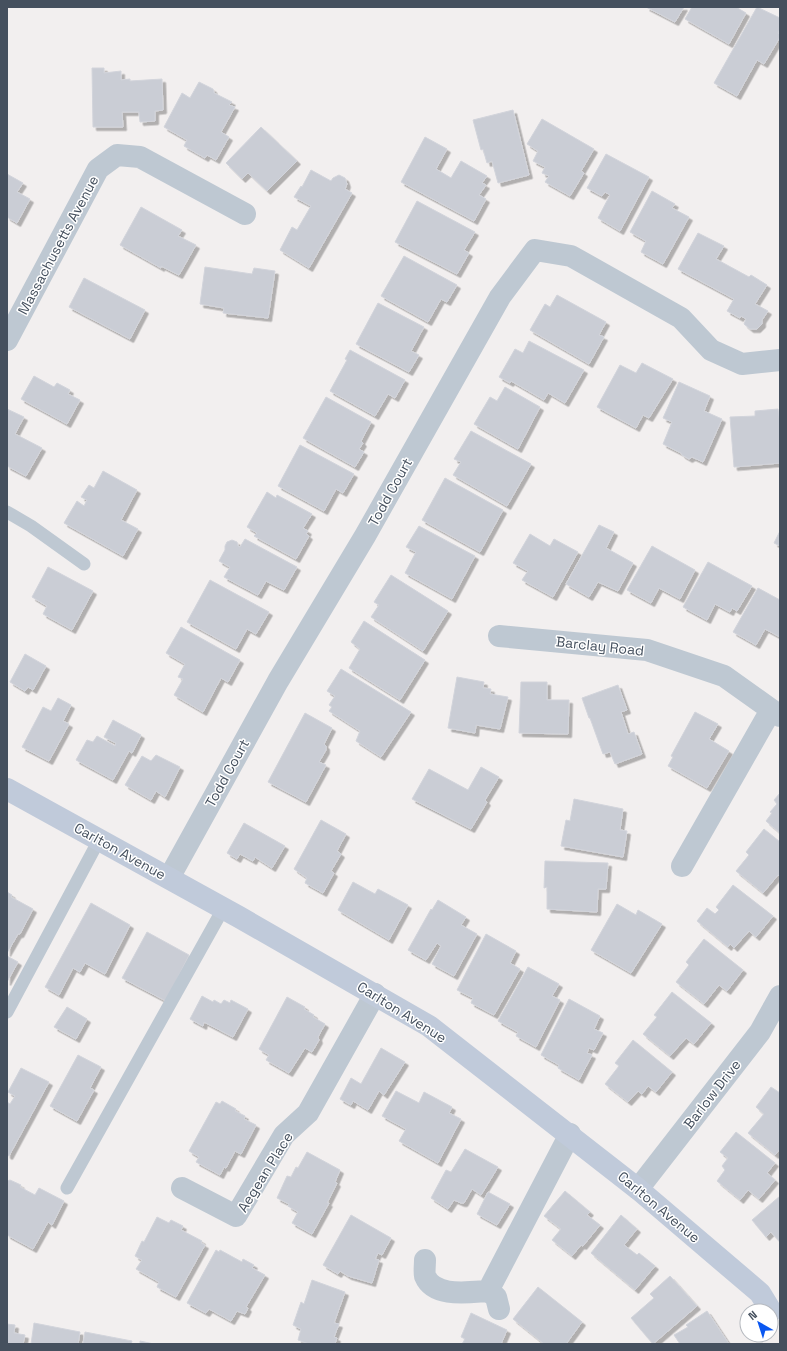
<svg xmlns="http://www.w3.org/2000/svg" width="787" height="1351" font-family="'Space Grotesk',sans-serif">
<style>
.building{fill:#cacdd5;stroke:#d2d4db;filter:url(#shadow)}
.lines{fill:none;stroke-linecap:round;stroke-linejoin:round}
.lane{stroke:#bec8d2;stroke-width:13}
.street{stroke:#bec8d2;stroke-width:22}
.secondary{stroke:#c0cada;stroke-width:22}
.labels{text-anchor:middle;stroke-width:3;stroke-linejoin:round;paint-order:stroke}
.street-label{font-size:14px;fill:#45505e;stroke:#fff}
</style>
<defs>
<filter id="shadow"><feDropShadow dx="3.5" dy="3.5" stdDeviation="0" flood-color="#0004"/></filter>
</defs>
<rect width="100%" height="100%" fill="#f2efef"/>
<path class="building" d="M646,7H684L675,22Z
M692,7H736L746,13L729,44L685,19Z
M757,7L780,18V29L778,33L780,35V37L764,64L757,60L737,96L714,83Z
M92,68H104V73L121,71V80L130,79V81L162,79L163,110L155,111V121L140,122L139,112H122L123,127H93Z
M199,82L213,89L214,93L232,102L229,105L235,107L221,132L229,137L216,160L207,155L205,158L184,146L187,140L164,127L182,93L190,98Z
M513,110L529,175L498,183L492,161L487,163L483,149L481,150L473,120Z
M542,119L594,149L581,171L584,173L570,196L545,182L549,176L542,173L545,167L533,161L538,151L527,144Z
M261,127L297,161L267,191L248,173L242,179L226,163Z
M425,137L447,149L436,169L451,178L461,161L487,176L482,183L486,185L479,195L486,199L474,221L401,182Z
M606,154L649,177L620,231L598,218L610,195L605,192L602,196L587,188Z
M311,170L331,181L333,178L339,175L345,178L347,184L345,189L352,193L309,268L280,250L292,227L297,230L311,206L294,197L301,186L302,187Z
M7,174L23,183L17,192L30,199L17,223L7,217Z
M652,191L675,204L672,208L689,217L663,264L641,252L646,241L630,232Z
M417,201L475,232L464,250L469,253L457,274L395,242Z
M141,207L182,230L178,236L196,245L179,275L161,266V268L120,245Z
M698,233L724,246L716,259L749,277L751,275L767,285L755,304L768,311L762,320V324L757,329H750L744,324L746,319L741,316L740,318L727,311L734,299L678,269Z
M404,256L457,285L447,302L441,299L428,322L381,296Z
M205,267L252,274L254,268L275,271L268,318L223,313L224,308L200,304Z
M84,278L145,310L130,339L69,307Z
M557,295L606,322L599,335L604,337L589,364L530,330L545,304L550,307Z
M378,303L424,327L411,351L419,355L409,372L356,344Z
M529,341L584,370L565,403L548,393L544,400L511,381L510,383L499,377L515,349L523,353Z
M350,350L405,380L395,398L388,394L375,416L330,391L347,360L345,359Z
M642,363L673,379L649,418L643,415L636,428L597,407L620,365L636,373Z
M34,376L54,387L57,383L70,390L68,394L80,400L67,424L21,399Z
M679,382L710,396L704,411L722,419L703,462L692,457L689,459L682,455L681,453L663,444L672,422L663,418Z
M505,387L540,407L518,449L474,424L490,397L497,401Z
M326,397L371,422L361,441L363,443L359,449L364,452L355,467L303,438Z
M7,409L24,417L15,434L42,448L26,476L7,466Z
M778,409L780,423V463L734,467L730,417L755,416V411Z
M471,431L531,464L507,506L453,475L461,462L454,459Z
M300,445L354,474L343,493L336,489L324,511L278,486Z
M103,471L137,490L121,520L138,529L123,556L64,523L77,501L84,506L87,500L81,497L89,485L94,488Z
M445,478L503,510L480,552L422,520Z
M267,492L276,498L277,495L312,514L303,528L308,531L306,534L309,536L296,559L254,536L257,533L247,527Z
M599,525L614,532L606,548L633,563L618,591L598,582L589,597L566,584Z
M419,526L475,556L452,599L405,573L416,552L406,547Z
M780,531V546L774,543Z
M530,534L550,546L554,539L578,552L553,597L522,580L528,571L513,563Z
M245,539L297,567L284,590L266,581L258,595L224,577L230,567L219,561L225,550V546L227,542L232,540L237,542L238,546L240,547Z
M652,546L695,570L680,599L659,588L651,603L627,590Z
M708,562L752,586L737,611L732,608L730,612L715,604L707,620L683,607Z
M48,567L93,591L72,630L43,614L47,606L32,597Z
M391,575L448,611L423,651L371,617L379,605L374,602Z
M210,580L269,612L256,634L247,629L236,649L187,622Z
M758,588L780,600V637L765,629L756,645L733,632Z
M364,621L425,660L400,700L349,668L360,649L351,642Z
M181,627L240,660L228,682L221,678L203,712L174,695L183,679L178,677L185,664L166,653Z
M25,654L46,666L33,690L28,687L25,691L10,682Z
M341,669L411,712L381,757L356,741L360,731L329,711L332,707L329,705L335,696L327,691Z
M457,677L484,682L483,688L491,689L490,694L508,697L500,729L476,725L475,733L448,728Z
M521,682H547V700H569L568,734L519,733Z
M618,685L627,710L621,712L628,734L634,732L642,754L615,764L610,752L603,754L590,718H589L582,698Z
M58,698L71,705L63,721L69,724L49,761L22,747L43,707L51,711Z
M695,712L718,724L709,739L729,751L707,788L668,766L673,757L671,756Z
M305,713L332,728L324,744L326,746V750L319,762L326,765L306,802L268,782Z
M113,720L141,735L132,753L129,751L113,780L76,760L87,740L93,742L97,736L115,746L116,743L104,737Z
M156,755L180,767L165,797L156,791L151,800L125,785L142,756L151,761Z
M481,767L499,777L485,800L487,802L471,829L412,799L429,769L468,790Z
M780,793V833L766,821L772,813L770,812L777,804L774,800Z
M574,799L623,809L620,830L627,831L623,857L561,846L566,820L570,821Z
M321,820L346,834L337,851L341,854L331,871L334,873L323,893L305,883L307,878L294,869Z
M244,823L285,846L272,868L255,857L253,861L240,854L237,859L227,853Z
M764,829L780,842V877L778,875L763,893L736,871L749,855L746,852Z
M545,861L608,863L606,889H598L597,912L547,909V887L544,888Z
M353,882L375,894L378,889L408,905L389,940L338,910Z
M733,885L773,916L756,937L749,931L734,948L730,944L728,947L697,921L707,908L715,914L719,910L716,907Z
M7,892L12,895L11,897L33,909L20,934H18L7,953Z
M438,900L466,917L461,925L477,934L454,976L432,964L441,946L437,943L426,960L408,950L431,909L432,910Z
M91,903L130,925L105,974L85,963L80,972L73,968L59,995L45,987Z
M617,904L636,915L638,910L662,924L631,973L591,950Z
M147,932L189,955L166,1001L122,978Z
M486,934L516,951L510,963L520,969L494,1015L471,1003L473,998L457,990Z
M704,939L743,970L727,991L719,985L704,1004L676,982L689,965L686,962Z
M7,956L18,962L7,982Z
M528,967L559,984L552,996L560,1000L536,1047L516,1036L518,1032L498,1021Z
M672,992L711,1023L694,1044L686,1038L670,1056L643,1034L657,1017L654,1015Z
M202,996L213,1002L214,1000L221,1004L224,1000L230,1003L231,1000L248,1009L233,1037L204,1022L203,1026L190,1019Z
M287,997L305,1007L304,1009L314,1015L313,1017L325,1024L318,1037L319,1040L312,1052L305,1048L289,1073L266,1060L269,1055L259,1049Z
M569,999L600,1016L594,1029L603,1033L594,1050L589,1048L587,1053L592,1055L579,1080L558,1068L559,1065L541,1055Z
M67,1007L87,1019L76,1039L54,1027Z
M633,1040L672,1072L656,1092L648,1086L642,1094L638,1091L628,1102L605,1084L619,1066L615,1063Z
M381,1048L405,1062L384,1095L379,1091L368,1110L353,1101L351,1105L340,1099L351,1078L361,1084Z
M78,1055L101,1067L90,1088L94,1090L77,1121L50,1106Z
M21,1068L49,1082L9,1156L7,1155V1102L10,1104L15,1096L8,1092Z
M771,1087L780,1093V1149L775,1155L748,1133L764,1114L756,1107Z
M396,1091L419,1103L424,1092L452,1107L449,1113L461,1119L438,1163L399,1141L406,1129L382,1116Z
M222,1101L236,1109L235,1111L245,1116L244,1119L256,1125L241,1154L235,1151L226,1168L224,1167L220,1175L196,1162L199,1157L189,1151L216,1102L220,1104Z
M736,1132L775,1163L767,1173L775,1180L759,1199L748,1190L740,1200L717,1181L725,1170L722,1166L728,1158L720,1152Z
M465,1149L498,1167L481,1195L472,1189L464,1203H461L454,1200L448,1209L431,1198L446,1170L451,1172Z
M307,1152L340,1170L335,1182L337,1183L327,1203H329L312,1234L292,1223L298,1212L288,1206L289,1204L277,1198L287,1176L291,1177L296,1167L298,1168Z
M10,1180L21,1185L20,1187L35,1195L39,1188L64,1201L52,1225L48,1222L33,1249L7,1235V1181Z
M565,1191L590,1212L587,1215L600,1225L583,1246L581,1245L572,1256L552,1240L561,1229L544,1216Z
M488,1192L510,1204L497,1225L477,1214Z
M780,1196V1242L771,1232L766,1237L752,1220Z
M351,1215L391,1238L382,1255L378,1253L375,1259L379,1260L372,1283L348,1276L340,1271L338,1274L323,1265Z
M621,1215L637,1229L624,1245L637,1255L639,1253L655,1266L635,1290L591,1253Z
M157,1217L169,1223L171,1220L183,1226L181,1230L202,1241L201,1243L205,1245L176,1297L157,1287L159,1282L136,1269L142,1260L135,1256L142,1241L144,1242Z
M216,1250L219,1252L220,1250L242,1262L243,1259L254,1265L252,1268L265,1275L246,1307L248,1308L245,1314L237,1311L231,1321L209,1309L206,1313L187,1303Z
M670,1276L697,1306L653,1344L631,1318L654,1298L650,1294Z
M312,1280L345,1292L334,1323L339,1324L334,1337L337,1338L335,1344H309L298,1340L301,1329L293,1325L301,1302L304,1304Z
M538,1287L582,1322L566,1344H544L513,1319Z
M707,1311L729,1344H680L674,1335L688,1327L686,1325Z
M471,1313L507,1330L501,1344H462L465,1339L461,1337Z
M34,1323L80,1332L78,1344H31Z
M7,1324L15,1325L14,1333L25,1335L23,1344H7Z
M85,1332L132,1341L131,1344H83Z
M140,1341L154,1344H140Z"/>
<g class="lines">
<path class="lane" d="M7,512L31,526L84,564
M7,1012L99,840
M67,1188L223,909"/>
<path class="street" d="M7,340L98,169L117,155L140,157L245,214
M499,636L647,650L724,676L780,716
M682,866L771,710
M169,878L278,681L365,536L500,297L535,250L571,256L681,318L711,350L742,364L780,360
M182,1188L236,1216L284,1135L308,1113L375,994
M638,1189L760,1032L780,996
M425,1260C425,1265 424,1272 425,1276C434,1298 469,1292 488,1291L496,1297L499,1309
M488,1291L570,1134"/>
<path class="secondary" d="M7,789L239,917L429,1026L638,1189L760,1293L771,1311"/>
</g>
<g class="labels">
<g class="street-label">
<text transform="translate(58 245) rotate(-62)" y="5">Massachusetts Avenue</text>
<text transform="translate(390 492) rotate(-61)" y="5">Todd Court</text>
<text transform="translate(600 646) rotate(6)" y="5">Barclay Road</text>
<text transform="translate(227 773) rotate(-61)" y="5">Todd Court</text>
<text transform="translate(120 851) rotate(29)" y="5">Carlton Avenue</text>
<text transform="translate(402 1012) rotate(32)" y="5">Carlton Avenue</text>
<text transform="translate(712 1094) rotate(-52)" y="5">Barlow Drive</text>
<text transform="translate(265 1172) rotate(-58)" y="5">Aegean Place</text>
<text transform="translate(659 1207) rotate(40)" y="5">Carlton Avenue</text>
</g>
</g>
<rect width="787" height="1351" fill="none" stroke="#45505e" stroke-width="16"/>
<g transform="translate(759 1323) rotate(321)"><circle r="19" fill="#ffffff" stroke="#b5b9bf"/>
<path d="M0-3L7 15L0 10L-7 15Z" fill="#0a57f1"/>
<text y="-6" font-size="11" font-weight="bold" text-anchor="middle" fill="#45505e">N</text>
</g>
</svg>
